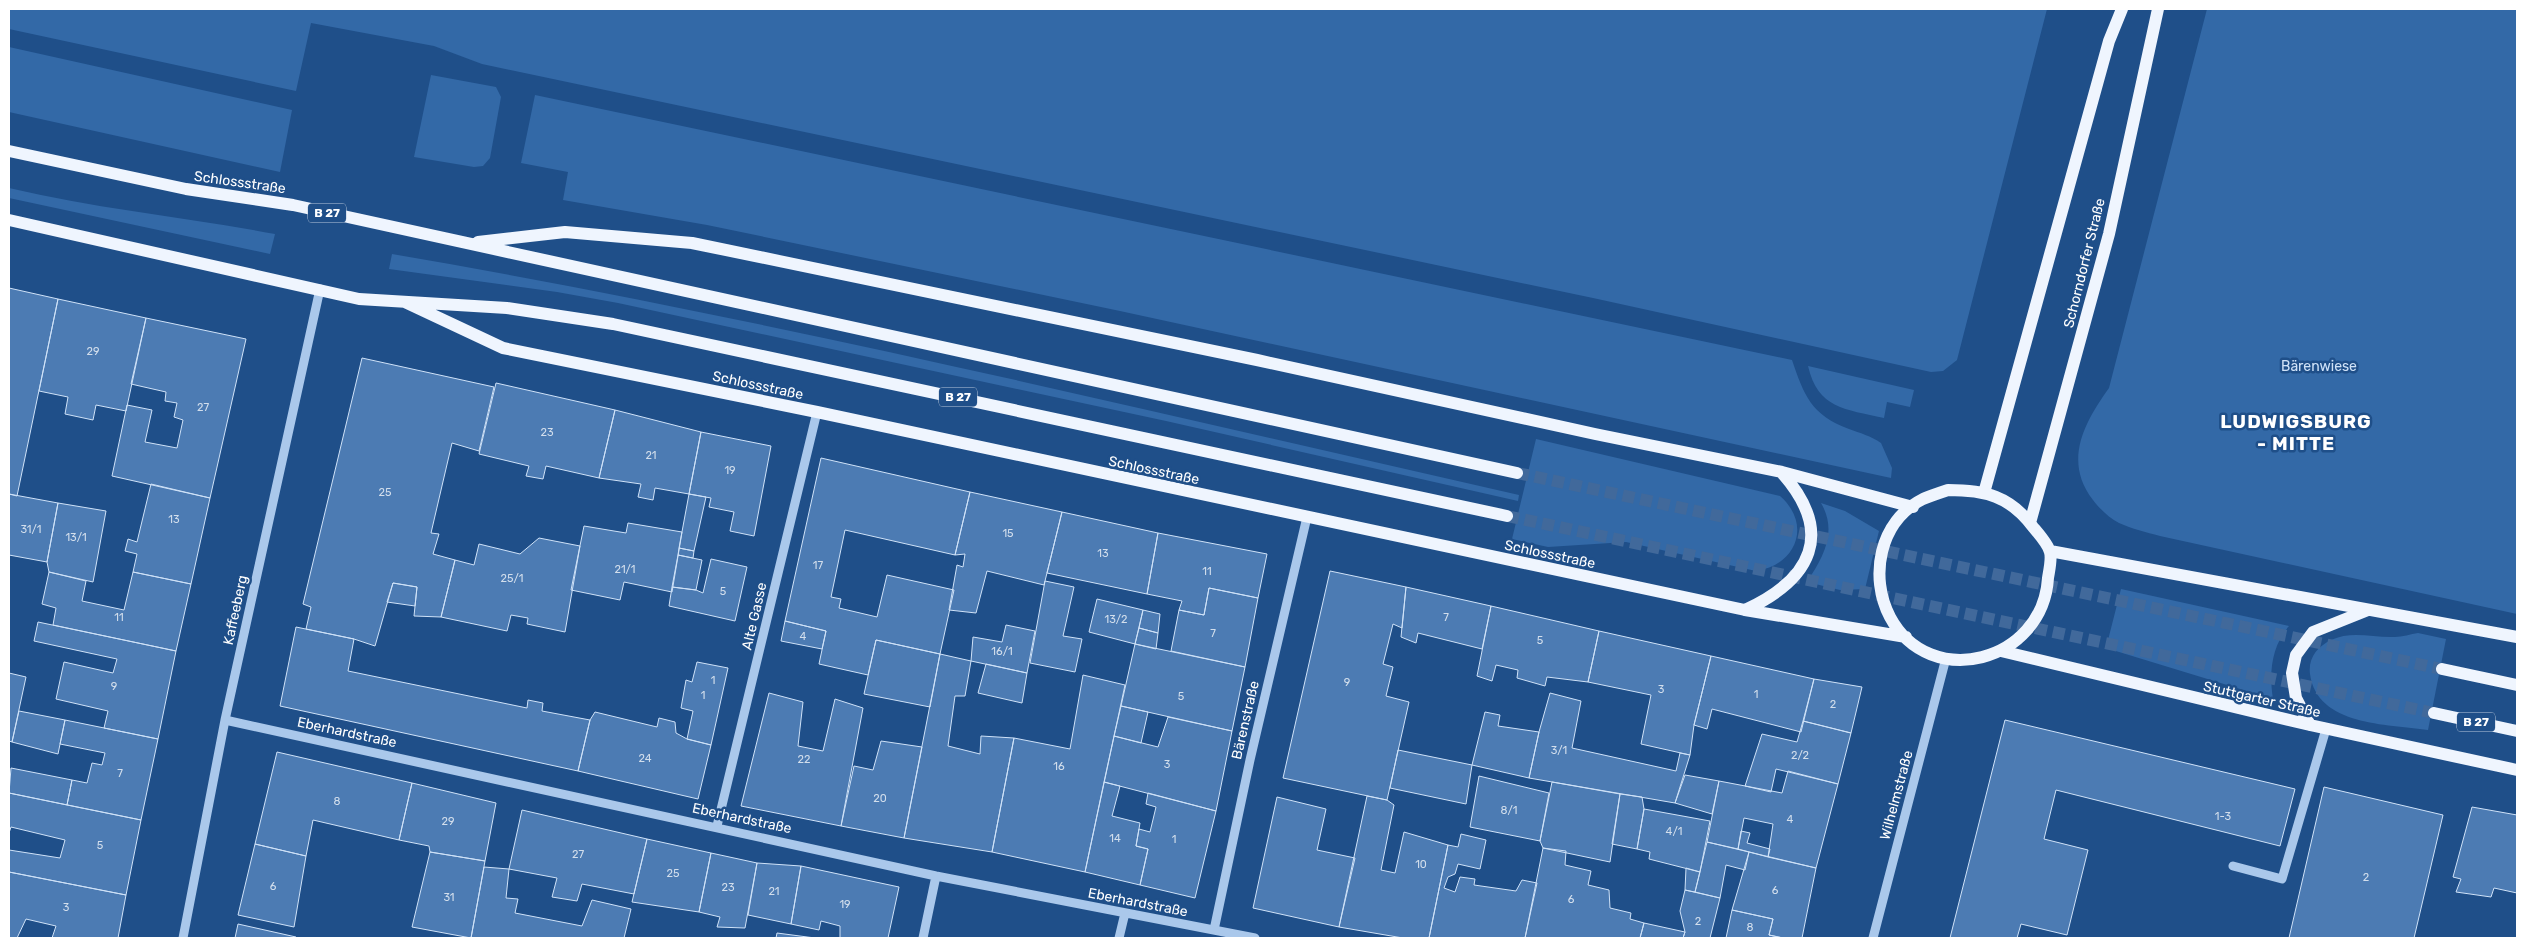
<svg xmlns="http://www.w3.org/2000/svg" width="2526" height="947" font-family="Rubik,sans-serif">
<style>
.green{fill:#3369a7}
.building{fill:#4c7bb3;stroke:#cfe2f8}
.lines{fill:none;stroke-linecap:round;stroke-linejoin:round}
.major-tunnel{stroke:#41699b;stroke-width:12;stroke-dasharray:12 6;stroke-linecap:butt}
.minor{stroke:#aac8eb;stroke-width:9}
.major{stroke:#eff5fe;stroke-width:12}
.labels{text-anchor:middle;stroke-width:5;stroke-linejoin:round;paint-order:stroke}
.number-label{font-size:11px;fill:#d2deec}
.shield{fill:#1f4f89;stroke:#bccadc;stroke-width:1}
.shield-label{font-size:12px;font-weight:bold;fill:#fff}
.street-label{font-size:14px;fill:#fff;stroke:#1f4f89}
.park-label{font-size:14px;fill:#cfe2f8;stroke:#1f4f89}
.district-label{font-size:19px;font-weight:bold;letter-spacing:1px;fill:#fff;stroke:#1f4f89}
</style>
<rect width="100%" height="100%" fill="#1f4f89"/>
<path class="green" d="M9,9H2047L1957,360L1943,371L1931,372L1593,298L482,64L434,46L311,23L296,91L9,29Z
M2207,9H2517V614L2160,536C2146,532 2132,529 2119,523C2109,518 2099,508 2093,500C2063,461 2084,423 2109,388Z
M9,47L292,110L280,172L9,112Z
M431,75L496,87L501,97L490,158L483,166L474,167L414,157Z
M535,95L1792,360C1804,395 1811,415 1849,429C1860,433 1871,436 1881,443L1892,468L1891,478L1120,311L707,225L563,200L568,172L521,163Z
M9,188C97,209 186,217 275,234L270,254L9,198Z
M392,254C771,319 1144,410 1519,495L1518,501L1166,421L618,303L557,292L389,269Z
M1808,366L1914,390L1910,407L1887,402L1884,418C1845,409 1818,409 1808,366Z
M1536,439L1780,496C1812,524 1797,565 1756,571L1626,542L1548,547L1512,539Z
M1821,503L1845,511L1879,531L1865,589L1840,590L1807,582C1823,557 1838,532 1821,503Z
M2121,589L2289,626C2271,647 2269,673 2273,699L2106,648Z
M2418,633L2446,639L2428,730C2387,724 2317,726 2310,674C2308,658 2317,647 2331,640C2352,630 2373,638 2395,637C2402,637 2411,634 2418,633Z"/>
<path class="building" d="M9,288L58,299L17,496L9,494Z
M58,299L146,318L126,411L96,405L93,420L65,414L68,397L39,391Z
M146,318L246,339L210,498L112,476L127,405L152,410L145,442L177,448L183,420L174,417L177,403L165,401L166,392L131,384Z
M362,358L494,387L479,451L452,443L431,533L439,534L433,554L455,560L441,617L414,616L417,587L393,583L375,646L354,639L306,629L311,607L303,604Z
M496,383L615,410L599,478L546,466L543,479L526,476L529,466L479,454Z
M615,410L701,432L689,494L655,488L653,500L638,497L641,484L599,478Z
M701,432L771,446L754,536L730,531L734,512L709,507L711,498L689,494Z
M821,458L970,492L955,555L845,530L831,597L841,599L839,608L877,617L887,575L954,590L940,654L876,640L868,675L819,664L826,631L785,621Z
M151,484L210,498L191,584L133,572L137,554L125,551L128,539L137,542Z
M970,492L1062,512L1044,585L987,571L976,613L949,610L957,565L963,567L965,554L955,555Z
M9,494L58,503L47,562L9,555Z
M689,494L706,497L694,551L679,548Z
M58,503L106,511L93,582L49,572L47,562Z
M1062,512L1158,533L1147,594L1047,573Z
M628,523L682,532L672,592L624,582L620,600L571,590L584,526L626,533Z
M1158,533L1267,554L1258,598L1209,588L1204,615L1179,610L1182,601L1147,594Z
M539,538L580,546L565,632L527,624L528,618L511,615L507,631L441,617L455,560L474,565L479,544L520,554Z
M679,548L694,551L693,558L678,555Z
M678,555L702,560L696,590L672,587Z
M711,559L747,567L735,621L669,606L672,587L696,590L703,593Z
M1330,571L1406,587L1402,628L1393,624L1383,664L1393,667L1386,696L1409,702L1387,800L1283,778Z
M49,572L86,581L82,601L124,610L133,572L191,584L176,651L53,625L56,608L42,604Z
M1045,581L1074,587L1063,636L1082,639L1075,672L1030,663Z
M393,583L417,587L415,606L387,602Z
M1406,587L1491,606L1482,649L1418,633L1416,643L1401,637Z
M1209,588L1258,598L1245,667L1171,651L1179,610L1204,615Z
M1097,599L1143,610L1135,644L1089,632Z
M1491,606L1599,631L1588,682L1547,677L1545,686L1517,678L1518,670L1496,665L1492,681L1477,676Z
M1143,610L1160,614L1158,633L1139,628Z
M785,621L826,631L822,649L781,641Z
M38,622L176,651L158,739L104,728L108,711L56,699L64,662L113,673L117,659L34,641Z
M1006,625L1035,631L1027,673L971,661L973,637L1002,642Z
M296,627L354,639L348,671L527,708L528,700L543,703L542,711L590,720L578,771L280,706Z
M1139,628L1158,633L1156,649L1135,644Z
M1599,631L1711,656L1694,725L1690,755L1641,744L1651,695L1588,682Z
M876,640L940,654L930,707L864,694Z
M1135,644L1245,667L1232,731L1121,706Z
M940,654L971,661L965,696H955L948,746L980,754L981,736L1014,738L992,852L904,838Z
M1711,656L1814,679L1801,732L1712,709L1707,729L1694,725Z
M697,662L728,668L711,745L687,739L693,711L681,708L686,680L692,682Z
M986,664L1027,673L1022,703L978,693Z
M9,673L26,677L12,742L9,741Z
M1083,675L1125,685L1085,872L992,852L1014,738L1070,749Z
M1814,679L1862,687L1851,733L1803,721Z
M769,693L803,702L798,746L823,751L835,699L863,708L841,826L741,806Z
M1550,693L1581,701L1572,748L1676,771L1680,753L1690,755L1675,803L1529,778L1539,732Z
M1121,706L1148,712L1141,743L1114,736Z
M19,711L65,720L58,754L12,742Z
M595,712L657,727L659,718L675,722L676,733L687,739L711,745L698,799L578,771L590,720Z
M1485,712L1500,715L1498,726L1539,732L1529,778L1472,765Z
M1168,717L1232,731L1216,811L1104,782L1114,736L1158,747Z
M65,720L158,739L141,820L67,805L72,780L87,783L92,763L102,765L105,753L60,744Z
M2005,720L2295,789L2280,846L2056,790L2044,839L2088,850L2067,935L2021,924L2017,938H1950Z
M1803,721L1851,733L1838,784L1776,769L1771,792L1745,786L1762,734L1797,742Z
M881,741L922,747L904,838L841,826L854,766L873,770Z
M1398,750L1472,765L1466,804L1390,788Z
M277,752L412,783L399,840L313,820L306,856L255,844Z
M11,768L72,780L67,805L9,793Z
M1788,771L1838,784L1816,868L1768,857L1773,824L1744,818L1738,849L1707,842L1719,781L1782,793Z
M1685,775L1719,781L1712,814L1675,803Z
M1479,776L1549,793L1540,841L1470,827Z
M1104,782L1120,786L1112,816L1140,823L1136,846L1148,849L1140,885L1085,872Z
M1552,782L1620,794L1610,862L1543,848L1540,841Z
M412,783L496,803L485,861L430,852L429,846L399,840Z
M2324,787L2443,815L2414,938H2289Z
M9,793L141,820L126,895L9,872V850L60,858L65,840L11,827L9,833Z
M1148,793L1216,811L1195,898L1140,885L1148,849L1136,846L1139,829L1150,832L1156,807L1146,804Z
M1620,794L1642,797L1644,809L1637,849L1612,844Z
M1367,796L1387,800L1394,805L1381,870L1395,873L1404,832L1448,845L1429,938H1403L1339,927Z
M1277,797L1326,809L1317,850L1355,858L1339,927L1253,908Z
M2472,807L2517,815V893L2494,888L2491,897L2456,892L2461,879L2453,877Z
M1644,809L1710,821L1700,872L1649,859L1650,852L1637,849Z
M522,810L647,839L634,894L582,884L577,901L552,897L557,878L509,869Z
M1741,831L1750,833L1747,843L1770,849L1768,857L1738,849Z
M1461,834L1486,840L1480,869L1458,864L1455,874L1448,877L1444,888L1455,892L1460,877L1475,879L1474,885L1516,891L1522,880L1537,883L1525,938H1429L1448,845L1458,847Z
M647,839L711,853L699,912L632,902Z
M1707,842L1749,852L1745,870L1726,865L1720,898L1695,892Z
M255,844L306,856L294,927L238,915Z
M1543,848L1566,851L1565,865L1591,871L1588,885L1609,890L1610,908L1631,913L1630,919L1644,923L1640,938H1525Z
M430,852L485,861L471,938L412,927Z
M1749,852L1816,868L1802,938H1783L1769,935L1773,919L1732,910Z
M711,853L757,863L745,928L717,927L720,917L699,912Z
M757,863L801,866L791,924L748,915Z
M801,866L899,887L888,938H840V926L821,921L819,930L791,924Z
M484,867L509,869L506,898L518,899L515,913L582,926L592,900L631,909L624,938H471Z
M1686,868L1700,872L1695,892L1685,890Z
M9,872L126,895L118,938H52L56,926L26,919L17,938H9Z
M1685,890L1720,898L1710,938H1683L1685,932L1680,911Z
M1732,910L1773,919L1769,935L1783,938H1726Z
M1644,923L1685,932L1683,938H1640Z
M238,924L296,937V938H235Z
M777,933L815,938H776Z"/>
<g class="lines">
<path class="major-tunnel" d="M1517,473L2442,669
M1507,516L2434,713"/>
<path class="minor" d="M225,720L936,876L1255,938
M717,826L817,412
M2233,866L2282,879L2326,729
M1214,930L1250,760L1307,517
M183,938L225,720L320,289
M923,938L936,876
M1119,938L1125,913
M1873,938L1946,658"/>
<path class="major" d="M9,151L186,189L293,205L1517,473
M9,220L359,299L507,308L613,324L1507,516
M478,242L565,232L692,243L1257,360L1595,434L1782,472L1913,507
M405,302L503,348L817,412L1745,610L1906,637
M1948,490C1985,490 2010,496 2033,527C2038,533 2048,544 2050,552C2052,559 2049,571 2048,578C2043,662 1930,692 1890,617C1869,577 1879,521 1923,499C1930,496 1939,493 1948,490Z
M1984,493L2109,41L2122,9
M2030,523L2109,234L2158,9
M2050,551L2517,637
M1745,610C1812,579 1835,533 1782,473
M2001,651L2310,725L2517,770
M2442,669L2517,685
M2434,713L2517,731
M2310,725L2296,698L2292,673L2296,655L2313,632L2368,610"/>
</g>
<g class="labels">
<g class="number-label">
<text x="93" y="355">29</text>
<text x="203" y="411">27</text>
<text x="547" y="436">23</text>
<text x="651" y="459">21</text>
<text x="730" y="474">19</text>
<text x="385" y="496">25</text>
<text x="174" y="523">13</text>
<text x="31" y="533">31/1</text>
<text x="1008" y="537">15</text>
<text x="76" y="541">13/1</text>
<text x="1103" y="557">13</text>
<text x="818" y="569">17</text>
<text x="625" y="573">21/1</text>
<text x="1207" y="575">11</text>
<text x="512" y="582">25/1</text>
<text x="723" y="595">5</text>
<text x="119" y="621">11</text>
<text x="1446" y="621">7</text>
<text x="1116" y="623">13/2</text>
<text x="1213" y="637">7</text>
<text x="803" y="640">4</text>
<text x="1540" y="644">5</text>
<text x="1002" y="655">16/1</text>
<text x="713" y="684">1</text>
<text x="1347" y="686">9</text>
<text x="114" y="690">9</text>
<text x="1661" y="693">3</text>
<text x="1756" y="698">1</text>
<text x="703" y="699">1</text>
<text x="1181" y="700">5</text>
<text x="1833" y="708">2</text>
<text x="1559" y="754">3/1</text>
<text x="1800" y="759">2/2</text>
<text x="645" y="762">24</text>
<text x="804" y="763">22</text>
<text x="1167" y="768">3</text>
<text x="1059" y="770">16</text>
<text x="120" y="777">7</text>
<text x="880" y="802">20</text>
<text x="337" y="805">8</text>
<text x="1509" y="814">8/1</text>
<text x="2223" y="820">1-3</text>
<text x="1790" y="823">4</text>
<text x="448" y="825">29</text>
<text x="1674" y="835">4/1</text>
<text x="1115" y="842">14</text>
<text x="1174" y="843">1</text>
<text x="100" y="849">5</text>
<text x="578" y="858">27</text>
<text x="1421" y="868">10</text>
<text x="673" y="877">25</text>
<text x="2366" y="881">2</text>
<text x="273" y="890">6</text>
<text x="728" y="891">23</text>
<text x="1775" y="894">6</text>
<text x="774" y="895">21</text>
<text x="449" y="901">31</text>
<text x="1571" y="903">6</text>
<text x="845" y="908">19</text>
<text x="66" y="911">3</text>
<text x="1698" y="925">2</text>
<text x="1750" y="931">8</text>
</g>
<g class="shield">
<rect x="308" y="203.5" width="38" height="19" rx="4"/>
<rect x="939" y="387.5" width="38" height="19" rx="4"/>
<rect x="2457" y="712.5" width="38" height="19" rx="4"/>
</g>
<g class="shield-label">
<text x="327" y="217">B 27</text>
<text x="958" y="401">B 27</text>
<text x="2476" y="726">B 27</text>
</g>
<g class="street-label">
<text transform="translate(240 182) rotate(8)" y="5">Schlossstraße</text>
<text transform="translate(2084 263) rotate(-76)" y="5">Schorndorfer Straße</text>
<text transform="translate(758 385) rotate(12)" y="5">Schlossstraße</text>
<text transform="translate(1154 470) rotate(12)" y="5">Schlossstraße</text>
<text transform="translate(1550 554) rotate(12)" y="5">Schlossstraße</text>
<text transform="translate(235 610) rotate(-78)" y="5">Kaffeeberg</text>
<text transform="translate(754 616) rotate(-77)" y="5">Alte Gasse</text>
<text transform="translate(2262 699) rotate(13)" y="5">Stuttgarter Straße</text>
<text transform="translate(1245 720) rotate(-77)" y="5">Bärenstraße</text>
<text transform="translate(347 732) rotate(12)" y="5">Eberhardstraße</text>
<text transform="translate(1896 795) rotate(-75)" y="5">Wilhelmstraße</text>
<text transform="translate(742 818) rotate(12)" y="5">Eberhardstraße</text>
<text transform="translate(1138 902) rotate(11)" y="5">Eberhardstraße</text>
</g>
<g class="park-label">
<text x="2319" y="371">Bärenwiese</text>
</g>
<g class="district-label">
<text x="2296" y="428">LUDWIGSBURG<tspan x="2296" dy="22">- MITTE</tspan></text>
</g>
</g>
<rect width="2526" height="947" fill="none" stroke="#ffffff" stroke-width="20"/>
</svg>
